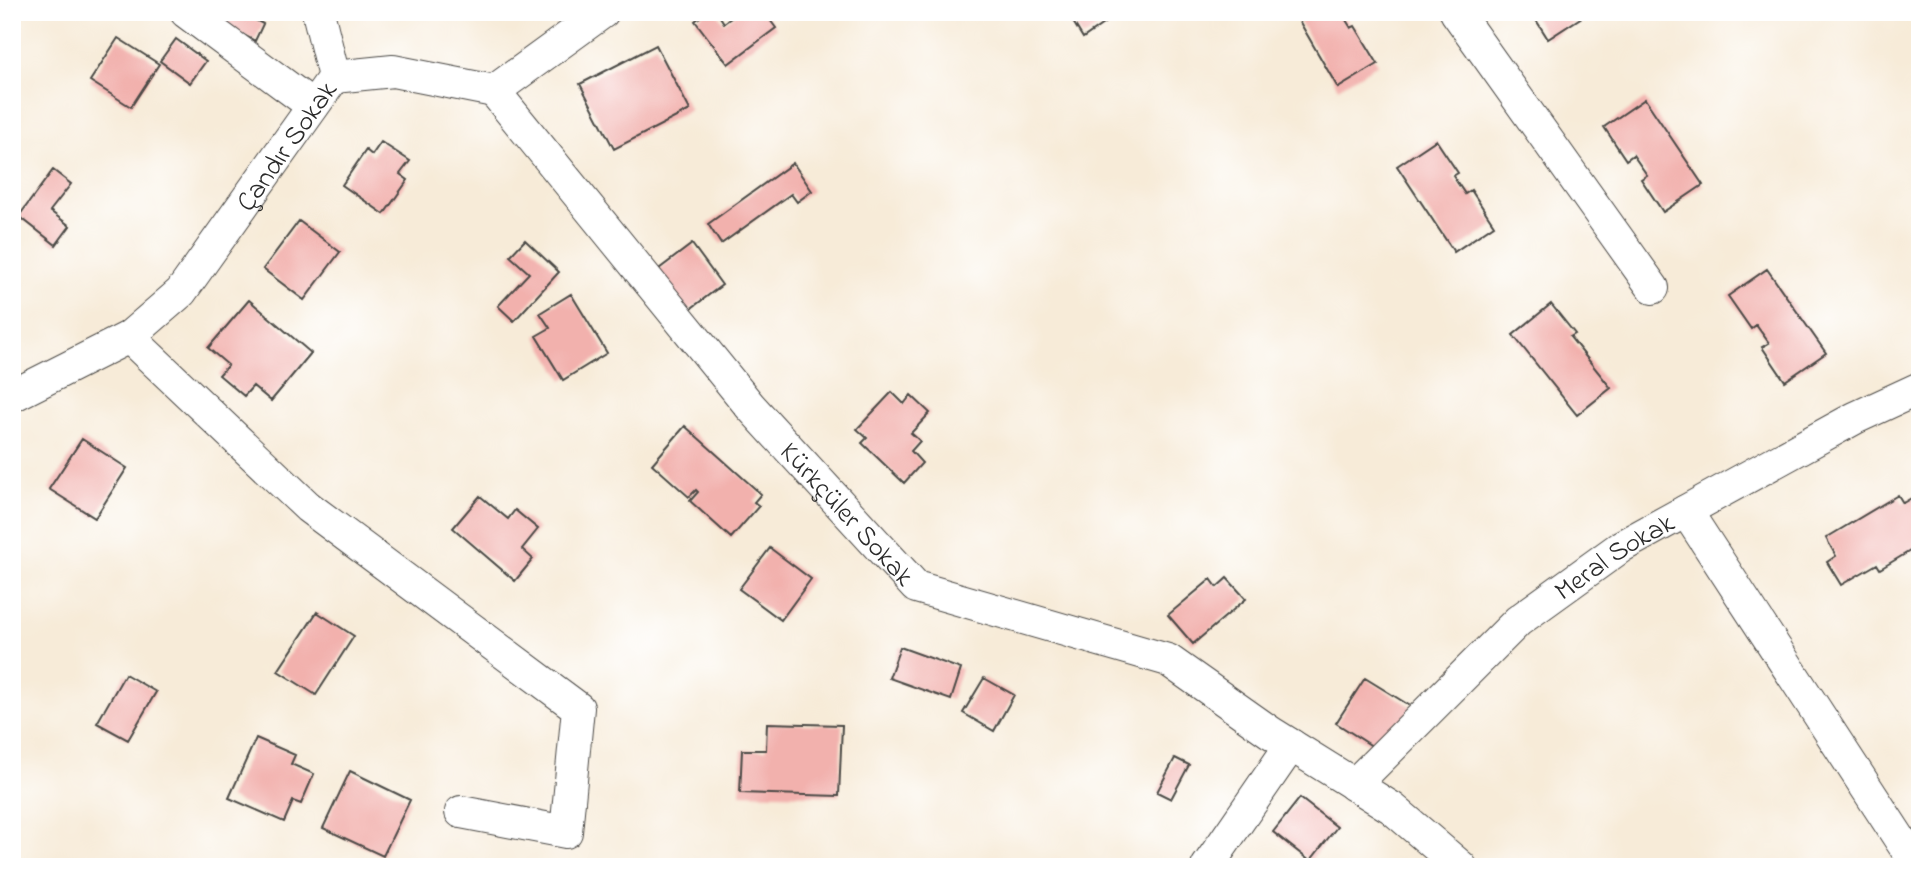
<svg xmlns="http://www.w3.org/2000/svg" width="1932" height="879" font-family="'Indie Flower',sans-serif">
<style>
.building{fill:#f2b1ad}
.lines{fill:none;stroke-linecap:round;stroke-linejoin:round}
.minor-casing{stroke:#4a4845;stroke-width:34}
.minor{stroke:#fff;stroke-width:32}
.labels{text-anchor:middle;stroke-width:5;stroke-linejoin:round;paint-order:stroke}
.street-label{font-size:28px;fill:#2b2b2b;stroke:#fff}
</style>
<rect width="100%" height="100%" fill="#fff"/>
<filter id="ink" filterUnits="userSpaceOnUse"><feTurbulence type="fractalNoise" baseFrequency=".0143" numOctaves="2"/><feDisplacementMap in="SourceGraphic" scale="14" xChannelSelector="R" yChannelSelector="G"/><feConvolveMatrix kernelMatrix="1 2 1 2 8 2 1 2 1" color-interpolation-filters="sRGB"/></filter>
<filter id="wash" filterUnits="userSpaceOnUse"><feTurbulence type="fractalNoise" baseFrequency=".00686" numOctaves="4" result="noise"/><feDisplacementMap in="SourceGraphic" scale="28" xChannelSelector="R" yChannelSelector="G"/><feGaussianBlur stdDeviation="1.57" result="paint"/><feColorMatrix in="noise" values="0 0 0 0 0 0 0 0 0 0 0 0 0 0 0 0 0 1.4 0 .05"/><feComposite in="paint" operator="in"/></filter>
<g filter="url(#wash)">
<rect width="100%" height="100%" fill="#f7ebd8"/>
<g id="blocks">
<path class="building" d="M210,12H255L252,18L263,24L255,41L208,17Z
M706,12H717L724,23L739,12H764L776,28L728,64L695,21Z
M1067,12H1105L1110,19L1083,38Z
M1294,12H1341L1351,28L1355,26L1378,64L1338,88Z
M1531,12H1583L1585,15L1548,39Z
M118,38L159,64L131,107L90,81Z
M176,39L206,61L190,83L160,61Z
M656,45L690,110L614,149L580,84Z
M1645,99L1703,185L1663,212L1641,179L1647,175L1633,155L1626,160L1604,127Z
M1436,140L1458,173L1453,176L1465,194L1471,190L1494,225L1454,252L1397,166Z
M381,142L410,161L400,174L408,180L384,214L342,185L366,150L372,155Z
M793,163L812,191L797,202L791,194L721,244L708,224Z
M53,170L71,184L50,211L70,226L56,245L19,216Z
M299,221L340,252L304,300L263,269Z
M525,240L559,272L514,321L498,306L529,273L510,256Z
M692,244L722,285L681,316L651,275Z
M1767,269L1826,353L1785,381L1762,347L1769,343L1756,325L1751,329L1728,296Z
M571,294L607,353L563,380L536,336L550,328L540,313Z
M249,300L311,353L271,401L253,386L244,396L219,375L228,365L208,348Z
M1551,304L1575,334L1570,337L1611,388L1577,415L1513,335Z
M892,392L904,404L911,395L930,413L911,433L920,441L911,451L922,463L904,483L862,443L867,438L857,429Z
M685,426L761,494L754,502L759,506L731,538L690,501L698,492L696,490L689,497L652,464Z
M82,439L127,468L95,518L49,489Z
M1920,493V545L1880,569L1877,564L1841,585L1827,562L1836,556L1826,538L1898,495L1903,503Z
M480,496L508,519L515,510L538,529L522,549L533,559L515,581L453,528Z
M770,548L811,579L781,620L739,589Z
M1227,578L1246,599L1193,644L1168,615L1211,579L1217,587Z
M317,612L354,636L316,695L278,671Z
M900,647L961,669L951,700L889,678Z
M125,674L156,692L128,740L97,723Z
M984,678L1014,695L994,731L963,713Z
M1365,678L1412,707L1383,753L1336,723Z
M767,723L842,725L839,796L740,793L742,750H766Z
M256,738L295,755L291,764L314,774L301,804L293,801L284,822L229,798Z
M1175,758L1189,765L1171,799L1157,792Z
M350,771L410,800L383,856L323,828Z
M1300,798L1337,827L1310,861L1273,832Z"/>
</g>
</g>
<g filter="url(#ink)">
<use href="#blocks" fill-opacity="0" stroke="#4a4845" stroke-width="2"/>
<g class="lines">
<defs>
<g id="minor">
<path d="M186,12L313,106"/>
<path d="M318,12L334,77"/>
<path d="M1456,12L1653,288"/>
<path id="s1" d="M494,91L750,406L916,587L1168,660L1270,732L1392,808L1461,867"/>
<path d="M129,337L308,507L578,708L566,832L461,812"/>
<path id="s2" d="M12,396L129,337L181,292L334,77L393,71L494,91L603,12"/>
<path d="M1686,511L1918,867"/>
<path id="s3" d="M1354,785L1518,621L1622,546L1855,418L1920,388"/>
<path d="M1207,867L1291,745"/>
</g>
</defs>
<use href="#minor" class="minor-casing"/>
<use href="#minor" class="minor"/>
</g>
</g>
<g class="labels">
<g class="street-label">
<text dy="10" stroke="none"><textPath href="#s2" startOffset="380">Çandır Sokak</textPath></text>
<text dy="10" stroke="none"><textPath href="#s1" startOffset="551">Kürkçüler Sokak</textPath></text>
<text dy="10" stroke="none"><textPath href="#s3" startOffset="348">Meral Sokak</textPath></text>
</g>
</g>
<rect width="1932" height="879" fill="none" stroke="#fff" stroke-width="42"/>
</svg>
